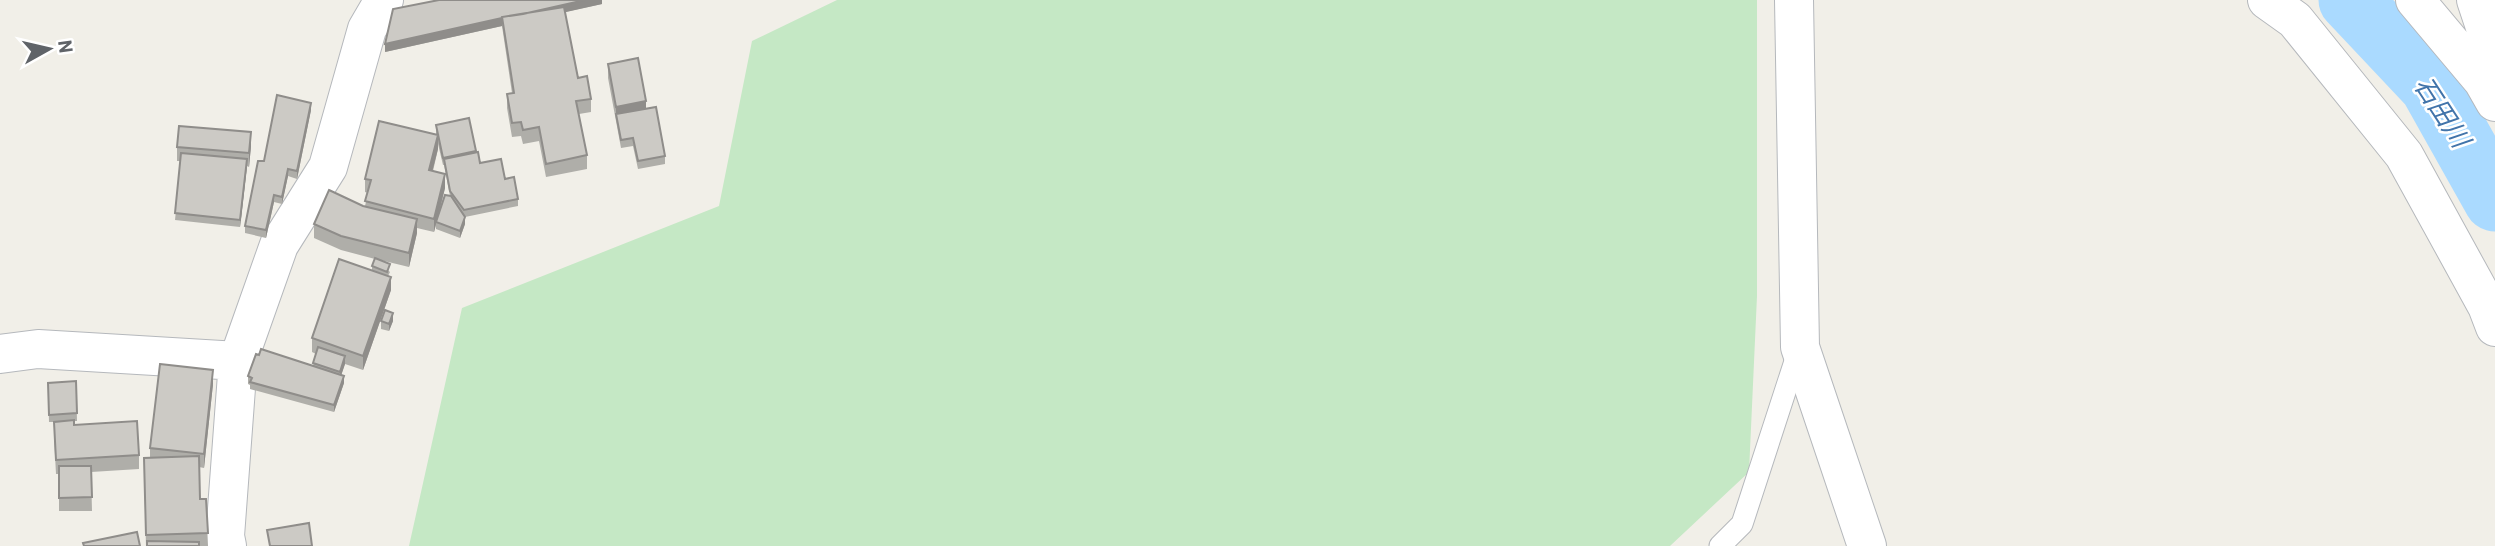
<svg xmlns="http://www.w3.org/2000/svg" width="2495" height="546" font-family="Barlow,'Noto Sans JP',sans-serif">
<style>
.green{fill:#c5e8c5}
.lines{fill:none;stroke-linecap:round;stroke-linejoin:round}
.river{stroke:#aadaff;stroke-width:63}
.service-casing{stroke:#b5b8bc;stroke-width:23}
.minor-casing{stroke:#b5b8bc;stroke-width:40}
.service{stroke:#fff;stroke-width:21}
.minor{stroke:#fff;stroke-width:38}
.wall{fill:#afaea9;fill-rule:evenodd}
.shaded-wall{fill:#8f8d8a}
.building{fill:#cccac5;stroke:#8f8d8a;stroke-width:2}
.labels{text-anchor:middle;stroke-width:5;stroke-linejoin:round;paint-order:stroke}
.water-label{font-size:26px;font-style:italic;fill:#4174aa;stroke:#fff}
</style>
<rect width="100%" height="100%" fill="#f1efe8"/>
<path class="green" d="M837,0H1757V296L1749,472L1670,546H409L462,308L719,206L752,41Z"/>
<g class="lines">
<path class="river" d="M2350,0L2431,86L2495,200"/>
<defs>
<path id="service" d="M1720,546L1742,524L1798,352"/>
<path id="minor" d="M1794,0L1800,347L1867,546
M2267,0L2295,20L2404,155L2487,306L2495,327
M2415,0L2483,81L2495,102
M2476,0L2488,36L2483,81
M0,354L38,349L238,361
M227,546L225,536L238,361L279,245L328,167L367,29L384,0"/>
</defs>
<use href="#service" class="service-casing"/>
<use href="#minor" class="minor-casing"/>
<use href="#service" class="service"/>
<use href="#minor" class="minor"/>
</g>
<path class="wall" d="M439,0H602V4L565,12L578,78L591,99V112L579,114L587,155V169L546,177L539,141L523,144L521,136L512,137L507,108V94L512,93L502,26L385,52Z
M608,64L646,108L665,156V164L638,169L633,146L621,148L608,78Z
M311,110L297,179L288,176L282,204L274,202L266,238L245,233V226L264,161Z
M469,118L476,153L480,163L505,179L518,199V206L465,217V224L460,238L436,229V225L434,232L417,228V233L409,267L376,259L390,272L388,276L391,290L363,370L345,364L341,375L344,383L334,412L250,389V385L248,384V376L313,366L316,354L312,352V338L372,270V266L375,259L341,250L314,238V224L365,206L368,193L365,192V179L436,135V125ZM438,144L443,165H444L450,196L439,214L445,188L433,171L438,149Z
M251,146L249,167L247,166L240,227L175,220L181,161H177V147Z
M381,321H393L389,331L381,329Z
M76,381L77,421H74V425L139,455V469L91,472L92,511H59V474H56L54,436V422H49L48,383Z
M213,384L204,468L199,467L200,499H206L208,546H146L144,472L150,458V448Z"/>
<path class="shaded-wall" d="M585,0H602V4L503,26L502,18Z
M502,18V26L385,52V44Z
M646,101V115L616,114V121V107Z
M311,103V110L297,179V171Z
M251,132V146L249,167V153Z
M438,135V149L429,184V170Z
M247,159V166L240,227V220Z
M288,169V176L282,204V197Z
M445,174V188L434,232V219Z
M274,195V202L266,238V230Z
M465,217V224L460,238V231Z
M417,219V233L409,267V253Z
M391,277V290L363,370V356Z
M393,313V321L389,331V324Z
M345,356V364L340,379V372Z
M213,370V384L204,468V454Z
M344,376V383L334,412V405Z"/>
<path class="building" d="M439,0H585L523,14L502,17V18L385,44L393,9Z
M564,7L578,78L587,76L591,99L576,101L587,155L546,164L539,127L523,130L521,122L512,123L507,94L514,93L502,17Z
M638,58L646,101L616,107L608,64Z
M277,95L311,103L297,171L288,169L282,197L274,195L266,230L245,226L258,161H264Z
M656,107L665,156L638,161L633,138L621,140L616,114Z
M469,118L476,151L443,158L436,125Z
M379,121L438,135L429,170L445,174L434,219L365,201L371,180L365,179Z
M179,126L251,132L249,153L177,147Z
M478,152L480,163L501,159L505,179L514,177L518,199L464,210L450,191L444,159Z
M181,153L247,159L240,220L175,213Z
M329,190L363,206L417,219L409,253L341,236L314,224Z
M445,195L451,196L465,217L460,231L436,222Z
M375,258L390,264L387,272L372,266Z
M339,259L391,277L363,356L312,338Z
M385,310L393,313L389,324L381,321Z
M318,347L345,356L340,372L313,363Z
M261,349L344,376L334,405L250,382L252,378L248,376L256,354L259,355Z
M160,364L213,370L204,454L150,448Z
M76,381L77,413L49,415L48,383Z
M74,420V425L137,421L139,455L56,460L54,422Z
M199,456L200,499H206L208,533L146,535L144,458Z
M59,466H91L92,497L59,498Z
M309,523L312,546H270L267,530Z
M137,532L140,546H84L83,543Z
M147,541L199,542V546H147Z"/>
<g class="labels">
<g class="water-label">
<text transform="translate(2442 112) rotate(57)" y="9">石田川</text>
</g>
</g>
<g transform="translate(49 49) rotate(82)" stroke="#ffffff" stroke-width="5" paint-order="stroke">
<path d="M0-5L12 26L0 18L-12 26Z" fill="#5f6368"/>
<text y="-10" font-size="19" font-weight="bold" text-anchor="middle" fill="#5f6368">N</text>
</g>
</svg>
